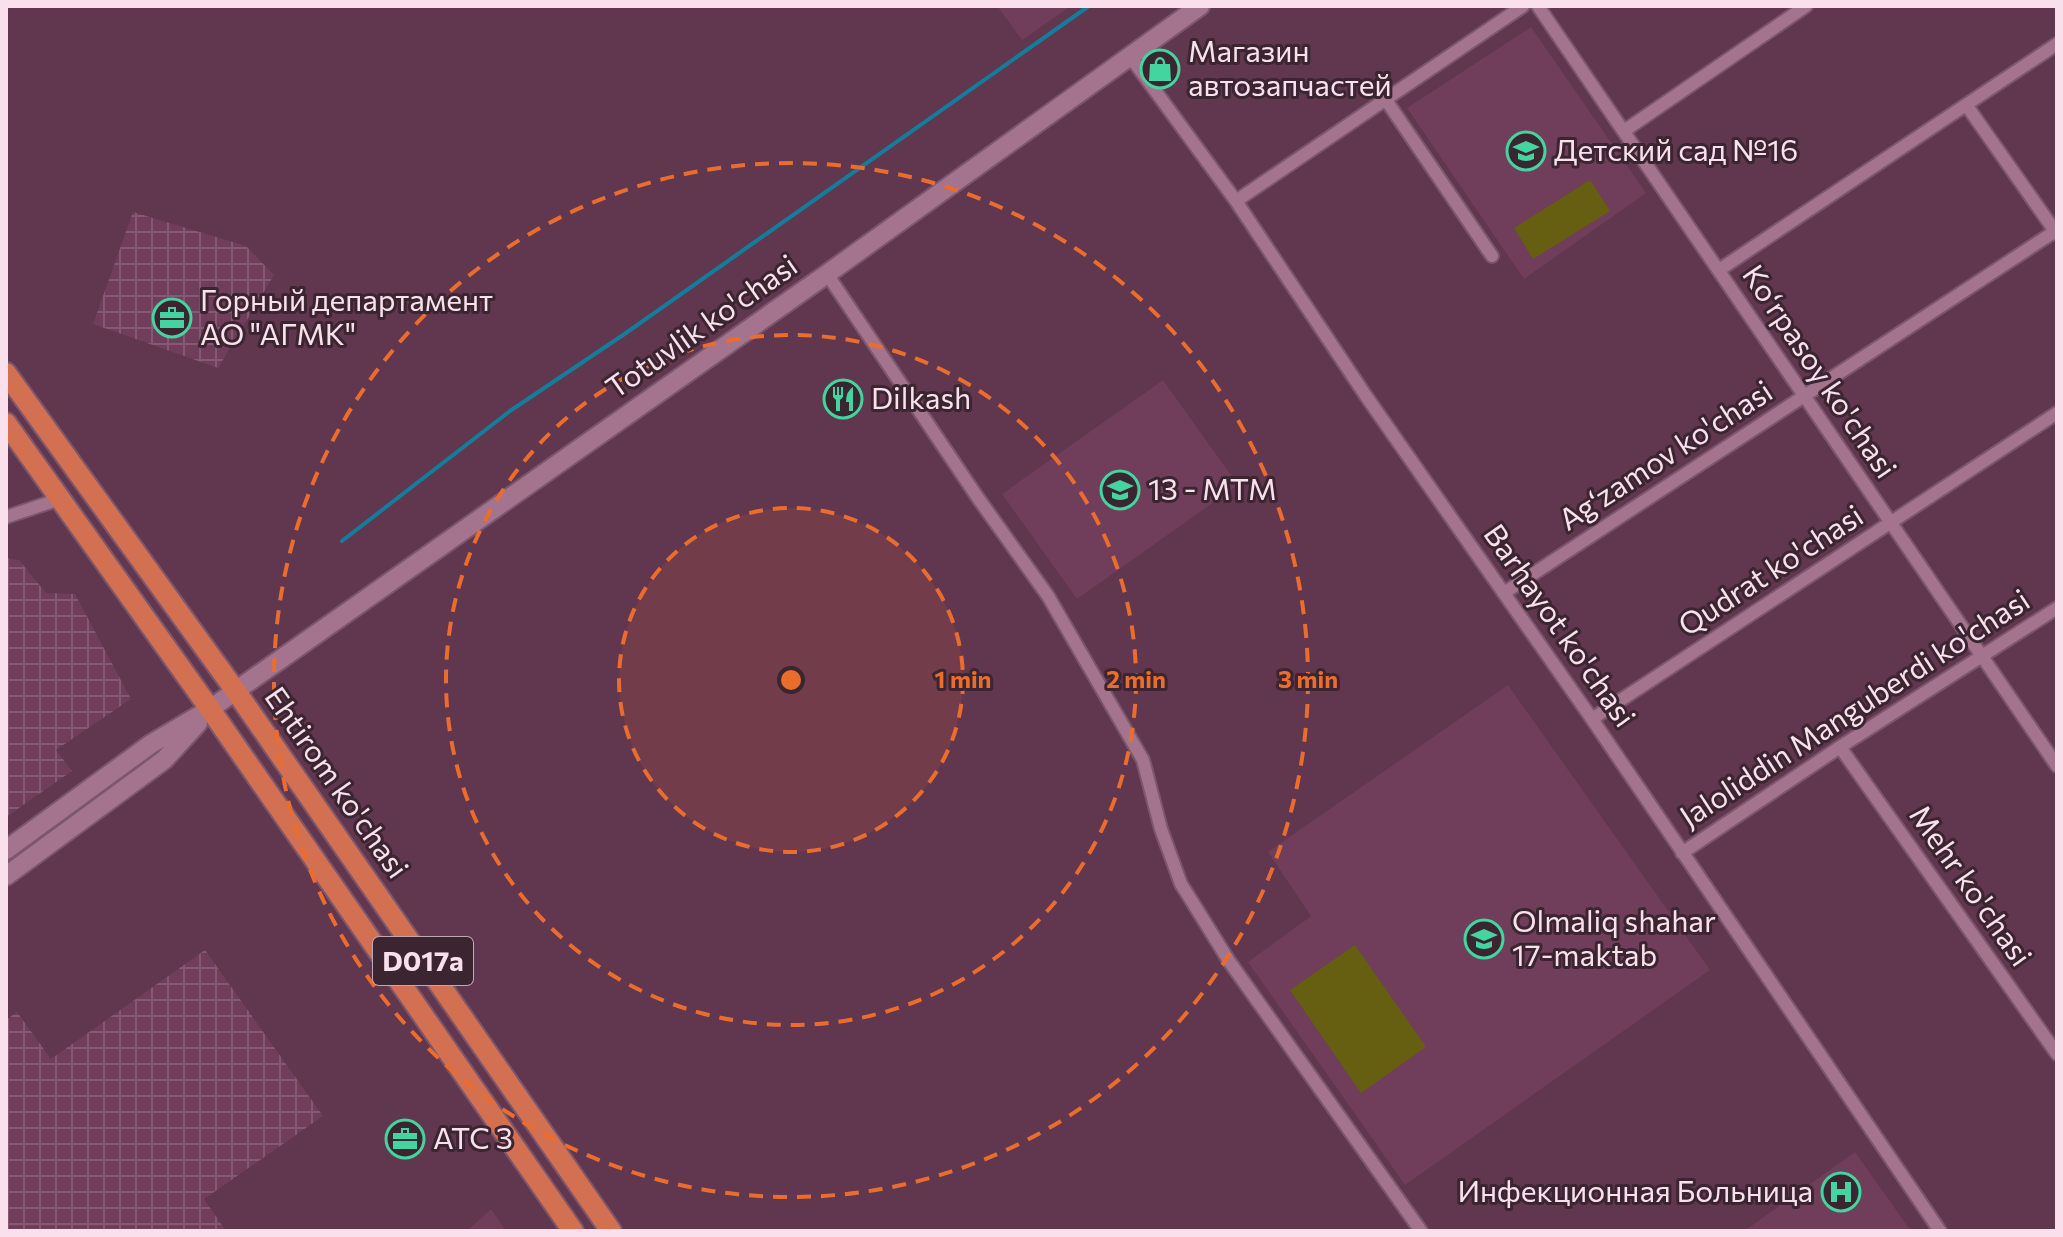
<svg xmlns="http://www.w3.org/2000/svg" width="2063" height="1237" font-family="Commissioner,sans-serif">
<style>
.built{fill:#703d5b}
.industrial{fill:url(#industrial-grid)}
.pitch{fill:#665f11}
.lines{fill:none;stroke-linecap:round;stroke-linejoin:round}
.stream{stroke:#147d9c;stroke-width:4}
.minor-casing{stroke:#7b566c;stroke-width:16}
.secondary-casing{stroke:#7b566c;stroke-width:22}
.primary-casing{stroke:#7b566c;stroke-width:24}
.minor{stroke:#a4748f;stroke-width:12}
.secondary{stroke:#a4748f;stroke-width:18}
.primary{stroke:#d27051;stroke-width:20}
.ring{fill:none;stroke:#eb6d2e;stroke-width:4;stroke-dasharray:14 10}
.labels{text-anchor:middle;stroke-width:6;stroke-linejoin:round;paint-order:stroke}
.shield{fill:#3a2531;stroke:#c0a7b5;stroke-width:2}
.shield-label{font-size:28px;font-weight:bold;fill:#fadfed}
.poi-label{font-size:30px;fill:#fadfed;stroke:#3a2531;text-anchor:start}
.street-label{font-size:30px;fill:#fadfed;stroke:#3a2531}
.centre{fill:#eb6d2e;stroke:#3a2531;stroke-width:4}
.ring-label{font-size:24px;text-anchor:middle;font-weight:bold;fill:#eb6d2e;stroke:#3a2531;stroke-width:6;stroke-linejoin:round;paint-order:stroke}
</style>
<defs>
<pattern id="industrial-grid" width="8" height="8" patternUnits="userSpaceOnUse" patternTransform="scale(2)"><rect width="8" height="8" fill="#703d5b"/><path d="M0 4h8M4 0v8" fill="none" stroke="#855973"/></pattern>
</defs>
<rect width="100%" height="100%" fill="#61364f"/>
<path class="built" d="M997,6H1071L1022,40Z
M1531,27L1646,193L1524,279L1407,108Z
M1163,380L1238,485L1077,599L1002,494Z
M1508,685L1710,970L1405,1185L1248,962L1311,916L1268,852Z
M1855,1152L1911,1231H1744Z
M491,1209L506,1231H467L468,1230Z"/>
<path class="industrial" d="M133,212L246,246L274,275L218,368L93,324Z
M6,558L19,560L46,593L75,594L131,699L56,750L72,771L6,817Z
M205,950L323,1116L204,1199L226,1231H6V1020L17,1012L51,1059Z"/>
<path class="pitch" d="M1590,180L1610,211L1533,259L1514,228Z
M1355,945L1426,1047L1361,1093L1290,990Z"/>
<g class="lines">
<path class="stream" d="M342,541L510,411L626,333L1089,6"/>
<defs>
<path id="minor" d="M1538,6L2057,766
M1129,55L1236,201L1366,396L1592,719L1940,1231
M1386,100L1492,256
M1967,106L2057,234
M1624,131L1806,6
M1236,201L1523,6
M1719,270L2057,44
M827,274L978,498L1048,596L1143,760L1161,829L1181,884L1188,895L1229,961L1421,1231
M6,517L60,499
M1504,593L2057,230
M1592,719L2057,413
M1840,747L2057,1054
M1682,853L1840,747L2057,608"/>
<path id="secondary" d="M6,850L151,744L210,709L827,274L1200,6
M6,876L164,760L198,723"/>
<path id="primary" d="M6,373L235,690L611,1231
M6,423L210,709L573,1231"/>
</defs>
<use href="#minor" class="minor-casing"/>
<use href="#secondary" class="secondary-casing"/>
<use href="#primary" class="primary-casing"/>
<use href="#minor" class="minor"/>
<use href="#secondary" class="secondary"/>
<use href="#primary" class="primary"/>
</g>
<circle cx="791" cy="680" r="172" fill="#eb6d2e" fill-opacity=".12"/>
<g class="ring">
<circle cx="791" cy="680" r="172"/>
<circle cx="791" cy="680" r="345"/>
<circle cx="791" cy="680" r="517"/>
</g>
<defs>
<symbol id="shop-ring" viewBox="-11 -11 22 22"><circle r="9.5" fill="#3a2531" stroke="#43d4a0" stroke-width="1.5"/><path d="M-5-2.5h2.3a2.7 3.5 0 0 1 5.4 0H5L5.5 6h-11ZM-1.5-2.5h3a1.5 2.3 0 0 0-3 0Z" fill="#43d4a0"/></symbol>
<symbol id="school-ring" viewBox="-11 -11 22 22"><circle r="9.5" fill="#3a2531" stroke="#43d4a0" stroke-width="1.5"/><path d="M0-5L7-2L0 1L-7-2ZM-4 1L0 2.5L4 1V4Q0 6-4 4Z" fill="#43d4a0"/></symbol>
<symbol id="office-ring" viewBox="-11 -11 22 22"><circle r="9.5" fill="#3a2531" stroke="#43d4a0" stroke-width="1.5"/><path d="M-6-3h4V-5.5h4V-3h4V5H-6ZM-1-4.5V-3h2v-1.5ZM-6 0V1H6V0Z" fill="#43d4a0"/></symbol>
<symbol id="restaurant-ring" viewBox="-11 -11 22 22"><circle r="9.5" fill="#3a2531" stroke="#43d4a0" stroke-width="1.5"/><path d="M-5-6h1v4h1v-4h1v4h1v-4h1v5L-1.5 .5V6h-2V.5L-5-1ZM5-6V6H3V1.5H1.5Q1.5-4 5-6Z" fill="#43d4a0"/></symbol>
<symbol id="hospital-ring" viewBox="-11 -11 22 22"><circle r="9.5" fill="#3a2531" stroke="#43d4a0" stroke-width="1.5"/><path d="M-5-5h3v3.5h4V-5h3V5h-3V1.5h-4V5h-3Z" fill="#43d4a0"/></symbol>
</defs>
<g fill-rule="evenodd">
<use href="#shop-ring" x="1138" y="47" width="44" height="44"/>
<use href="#school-ring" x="1504" y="129" width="44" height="44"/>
<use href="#office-ring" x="150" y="296" width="44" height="44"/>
<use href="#restaurant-ring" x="821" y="377" width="44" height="44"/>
<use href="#school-ring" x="1098" y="468" width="44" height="44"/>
<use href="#school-ring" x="1462" y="917" width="44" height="44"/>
<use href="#office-ring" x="383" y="1117" width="44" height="44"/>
<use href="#hospital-ring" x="1819" y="1170" width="44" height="44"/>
</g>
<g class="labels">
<rect class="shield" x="373" y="937" width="100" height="48" rx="6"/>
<g class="shield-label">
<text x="423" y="971">D017a</text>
</g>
<g class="poi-label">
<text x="1188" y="62">Магазин<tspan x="1188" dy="34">автозапчастей</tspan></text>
<text x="1554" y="161">Детский сад №16</text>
<text x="200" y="311">Горный департамент<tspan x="200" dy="34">АО "АГМК"</tspan></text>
<text x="871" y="409">Dilkash</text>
<text x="1148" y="500">13 - MTM</text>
<text x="1512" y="932">Olmaliq shahar<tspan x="1512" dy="34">17-maktab</tspan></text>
<text x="433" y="1149">АТС 3</text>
<text x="1813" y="1202" text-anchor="end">Инфекционная Больница</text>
</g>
<g class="street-label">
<text transform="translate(702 327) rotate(-35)" y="10">Totuvlik ko'chasi</text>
<text transform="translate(1819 372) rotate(56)" y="10">Ko‘rpasoy ko'chasi</text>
<text transform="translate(1666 456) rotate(-33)" y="10">Ag‘zamov ko'chasi</text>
<text transform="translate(1771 571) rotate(-33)" y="10">Qudrat ko'chasi</text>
<text transform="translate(1559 626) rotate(55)" y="10">Barhayot ko'chasi</text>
<text transform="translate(1855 709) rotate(-33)" y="10">Jaloliddin Manguberdi ko'chasi</text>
<text transform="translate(336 783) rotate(55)" y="10">Ehtirom ko'chasi</text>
<text transform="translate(1970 886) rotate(55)" y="10">Mehr ko'chasi</text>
</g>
</g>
<circle cx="791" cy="680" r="12" class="centre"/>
<g class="ring-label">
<text x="963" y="688">1 min</text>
<text x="1136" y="688">2 min</text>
<text x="1308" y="688">3 min</text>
</g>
<rect width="2063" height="1237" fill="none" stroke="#fadfed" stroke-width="16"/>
</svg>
